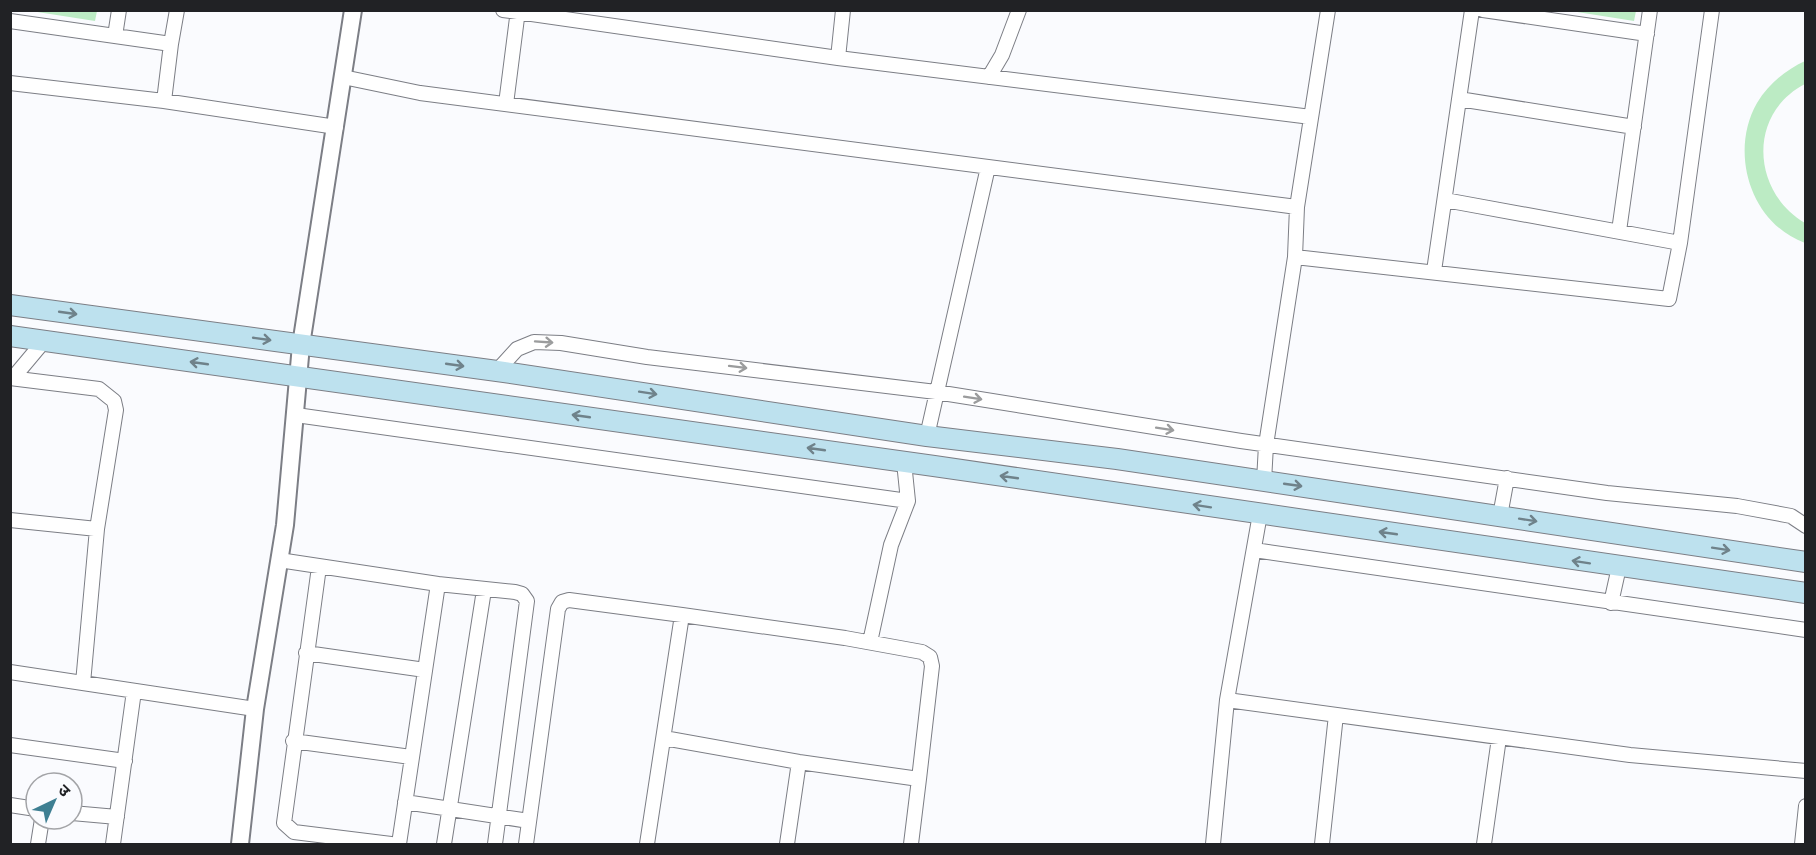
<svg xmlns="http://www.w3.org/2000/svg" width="1816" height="855" font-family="Jost,'Noto Sans Devanagari',sans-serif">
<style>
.green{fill:#bcebc4}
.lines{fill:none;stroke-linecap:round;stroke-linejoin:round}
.minor-casing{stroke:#7c7e85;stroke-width:16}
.tertiary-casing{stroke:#7c7e85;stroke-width:20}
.secondary-casing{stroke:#7c7e85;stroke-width:22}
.minor{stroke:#fff;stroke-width:14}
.tertiary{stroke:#fff;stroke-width:16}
.secondary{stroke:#bde1ee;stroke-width:20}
.oneway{stroke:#6f828a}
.oneway2{stroke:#9b9c9d}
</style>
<rect width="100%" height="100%" fill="#fafbfe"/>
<path class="green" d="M31,11L97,10V11L95,21Z
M1571,11H1636L1634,21Z
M1805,61V84C1747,114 1752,192 1805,223V243C1750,223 1729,152 1757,103C1769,83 1786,70 1805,61Z"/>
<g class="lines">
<defs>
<path id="minor" d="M503,10L838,58L1311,117
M1483,10L1647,34
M10,21L115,36L119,10
M115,36L171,44L164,101
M171,44L177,10
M838,58L843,10
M343,77L420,93L1297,207
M989,77L1002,55L1019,10
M10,83L164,101L336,127
M1459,99L1634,127
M506,104L518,10
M1445,200L1680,243
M1619,231L1650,10
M1295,257L1669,299L1680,243L1712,10
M1434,271L1472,10
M497,371L517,349L534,342L561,343L647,357L936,392L1241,441L1607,493L1737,506L1791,516L1806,526
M10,378L99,389L114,401L116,410L97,529L83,683
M13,378L44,341
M296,415L908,501
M927,436L988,167
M1264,481L1266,445L1295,257L1297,207L1328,10
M1500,516L1507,478
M10,520L97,529
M1254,550L1806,630
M279,560L438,584L399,844
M319,567L284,823L294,832L391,844
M438,584L515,592L522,594L527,601L495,844
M1611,603L1619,567
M682,615L845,638L922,652L930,657L932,666L919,779
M870,642L891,545L908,501L904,462
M306,653L425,670
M10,672L255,709
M1227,700L1630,755L1806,771
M664,738L799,762L919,779L911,844
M293,741L411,757
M10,745L125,761
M405,802L529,821
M10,805L36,809
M72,813L117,817
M38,844L42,819
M113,844L134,691
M444,844L484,590
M526,844L558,609L562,602L569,600L682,615L647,844
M787,844L799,762
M1213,844L1227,700L1260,514
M1322,844L1336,715
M1484,844L1499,738
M1802,844L1806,806"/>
<path id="tertiary" d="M240,844L255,709L285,525L301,345L353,10"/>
<path id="secondary" d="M10,305L497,371L927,436L1117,459L1806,562
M10,336L934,466L1806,593"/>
</defs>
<use href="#minor" class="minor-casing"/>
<use href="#tertiary" class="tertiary-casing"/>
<use href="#secondary" class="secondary-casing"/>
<use href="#minor" class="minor"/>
<use href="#tertiary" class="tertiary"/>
<use href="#secondary" class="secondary"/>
</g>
<defs><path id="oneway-shaft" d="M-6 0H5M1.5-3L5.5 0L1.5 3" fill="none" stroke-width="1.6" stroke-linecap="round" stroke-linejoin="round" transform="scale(1.5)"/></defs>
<g class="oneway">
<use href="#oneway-shaft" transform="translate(68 313) rotate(8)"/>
<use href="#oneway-shaft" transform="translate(262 339) rotate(8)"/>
<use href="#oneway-shaft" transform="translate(199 363) rotate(-172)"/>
<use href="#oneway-shaft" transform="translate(455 365) rotate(8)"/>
<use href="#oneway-shaft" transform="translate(648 393) rotate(9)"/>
<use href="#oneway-shaft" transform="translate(581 416) rotate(-172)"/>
<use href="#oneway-shaft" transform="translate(816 449) rotate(-172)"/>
<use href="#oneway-shaft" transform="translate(1009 477) rotate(-172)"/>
<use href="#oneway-shaft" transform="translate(1293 485) rotate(8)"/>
<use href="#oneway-shaft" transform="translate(1202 506) rotate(-171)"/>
<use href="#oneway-shaft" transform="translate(1528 520) rotate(9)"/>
<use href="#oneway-shaft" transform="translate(1388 533) rotate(-172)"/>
<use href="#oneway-shaft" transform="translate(1721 549) rotate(9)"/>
<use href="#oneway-shaft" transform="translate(1581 562) rotate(-171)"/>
</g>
<g class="oneway2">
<use href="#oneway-shaft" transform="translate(544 342) rotate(4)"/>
<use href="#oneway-shaft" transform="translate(738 367) rotate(7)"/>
<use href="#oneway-shaft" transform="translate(973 398) rotate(9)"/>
<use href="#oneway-shaft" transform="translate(1165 429) rotate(9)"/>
</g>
<rect width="1816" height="855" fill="none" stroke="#212225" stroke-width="24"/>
<g transform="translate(54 801) rotate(44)"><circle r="28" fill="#fafbfe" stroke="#a3a4a7" stroke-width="1.5"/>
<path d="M0-4.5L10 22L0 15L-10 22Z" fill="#3e7f92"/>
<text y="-9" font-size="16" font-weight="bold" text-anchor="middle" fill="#212225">उ</text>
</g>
</svg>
